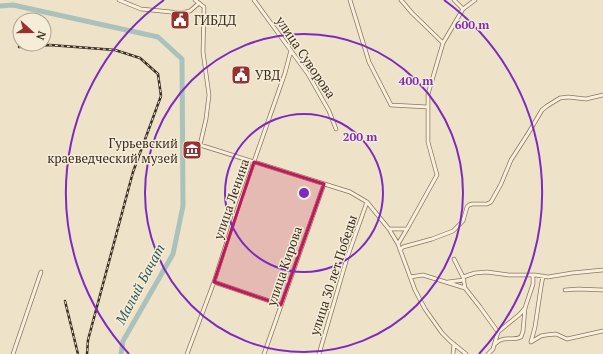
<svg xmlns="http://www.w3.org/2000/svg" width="603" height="354" font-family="'PT Serif',serif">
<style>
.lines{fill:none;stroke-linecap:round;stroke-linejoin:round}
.river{stroke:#aac2bb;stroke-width:5}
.minor-casing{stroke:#8a765e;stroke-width:4.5}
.minor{stroke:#f8f0dc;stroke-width:3}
.rail-casing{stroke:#3b2e21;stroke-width:2.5}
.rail{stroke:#f5edd8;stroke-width:1;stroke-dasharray:3;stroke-linecap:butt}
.marked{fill:#c2185b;fill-opacity:0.2;stroke:#c2185b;stroke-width:3;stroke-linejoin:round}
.ring{fill:none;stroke:#7b2cbf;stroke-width:2}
.labels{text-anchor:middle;stroke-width:3;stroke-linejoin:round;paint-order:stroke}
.poi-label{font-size:13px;fill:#3b2e21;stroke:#f5edd8;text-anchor:start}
.street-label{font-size:13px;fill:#3b2e21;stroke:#f5edd8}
.water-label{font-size:14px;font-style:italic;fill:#315a58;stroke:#f5edd8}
.centre{fill:#7b2cbf;stroke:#f5edd8;stroke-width:2}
.ring-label{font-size:12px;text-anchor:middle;font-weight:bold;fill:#7b2cbf;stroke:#f5edd8;stroke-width:3;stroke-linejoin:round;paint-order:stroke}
</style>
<rect width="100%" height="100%" fill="#eee3c9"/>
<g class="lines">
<path class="river" d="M0,6L13,5L158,37L182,59L183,206L173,254L123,341L121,354"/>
<defs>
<path id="minor" d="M119,0L141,9L181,13L190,11L199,3
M195,0L204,7L203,52L209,95L206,119L200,145L350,192L367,202L389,229L398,244L415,290L425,309L442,333L450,341L466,354
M254,0L308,74L329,111L336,129
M350,0L369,62L391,105L428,107
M401,0L412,13L443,43
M454,0L463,9
M389,229H407L437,175L428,142V94L443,43L463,9L475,0
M398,244L407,229
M400,250L403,247L432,239L453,231L463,221L467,207L469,205L472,204H487L491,202L501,184L511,160L529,132L542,110L547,106L560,98L568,97L586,99L603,95
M454,259L463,277L465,288
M410,277L423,275L465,288L480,307L498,332
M463,277L475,273L487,272L509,275H535L548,277L572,273L603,270
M214,282L281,305
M448,282L464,280
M565,290L578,289L603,290
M531,342L541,336L546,335L556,334L567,339L603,331
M531,342L535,327L541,287L543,276
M495,344C505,334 512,342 521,337L523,331L525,308
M13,354L41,272
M187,354L214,282L237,210L285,73L291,50
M264,354L324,184
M319,354L347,258L367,202
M453,354L454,344
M488,354L493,349L498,332L520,314L525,308L533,284V275"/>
</defs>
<use href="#minor" class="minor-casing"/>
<use href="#minor" class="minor"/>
<defs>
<path id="rail" d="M19,47L50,45L115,50L140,58L158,74L161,96L133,172L88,340L87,354
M65,301L78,354"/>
</defs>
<use href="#rail" class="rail-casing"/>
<use href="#rail" class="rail"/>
</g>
<path class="marked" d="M254,162L324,184L281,305L214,282Z"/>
<g class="ring">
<circle cx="304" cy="193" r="79"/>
<circle cx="304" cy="193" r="159"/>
<path d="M129 354A238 238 0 0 1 164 0M444 0A238 238 0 0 1 479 354"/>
</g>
<defs>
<symbol id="civic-square" viewBox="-11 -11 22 22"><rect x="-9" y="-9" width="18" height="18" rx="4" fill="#973130" stroke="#f5edd8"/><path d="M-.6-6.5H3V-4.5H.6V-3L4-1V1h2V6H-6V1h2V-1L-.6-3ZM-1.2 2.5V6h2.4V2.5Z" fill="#fff"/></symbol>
<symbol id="museum-square" viewBox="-11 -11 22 22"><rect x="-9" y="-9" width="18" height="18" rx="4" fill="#973130" stroke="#f5edd8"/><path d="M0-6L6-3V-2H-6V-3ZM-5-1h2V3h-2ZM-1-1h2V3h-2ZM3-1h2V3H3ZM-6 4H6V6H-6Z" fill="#fff"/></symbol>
</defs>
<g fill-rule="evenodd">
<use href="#civic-square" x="169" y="9" width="22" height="22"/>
<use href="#civic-square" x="230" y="64" width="22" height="22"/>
<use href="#museum-square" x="181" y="139" width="22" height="22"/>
</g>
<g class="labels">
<g class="poi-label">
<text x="194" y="25">ГИБДД</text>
<text x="255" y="80">УВД</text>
<text x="178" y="148" text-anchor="end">Гурьевский<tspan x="178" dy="15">краеведческий музей</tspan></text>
</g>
<g class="street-label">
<text transform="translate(306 57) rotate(56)" y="5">улица Суворова</text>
<text transform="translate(231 199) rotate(-71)" y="5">улица Ленина</text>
<text transform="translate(284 266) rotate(-71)" y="5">улица Кирова</text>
<text transform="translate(333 275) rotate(-72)" y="5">улица 30 лет Победы</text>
</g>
<g class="water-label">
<text transform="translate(140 284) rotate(-62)" y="5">Малый Бачат</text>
</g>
</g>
<circle cx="304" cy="193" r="6" class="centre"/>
<g class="ring-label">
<text x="472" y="29">600 m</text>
<text x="416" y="85">400 m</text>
<text x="360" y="141">200 m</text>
</g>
<g transform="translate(32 32) rotate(111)"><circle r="19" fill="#f5edd8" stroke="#aba18f"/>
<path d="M0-3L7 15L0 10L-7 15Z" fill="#973130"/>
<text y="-6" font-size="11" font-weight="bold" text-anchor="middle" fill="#3b2e21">N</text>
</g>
</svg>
